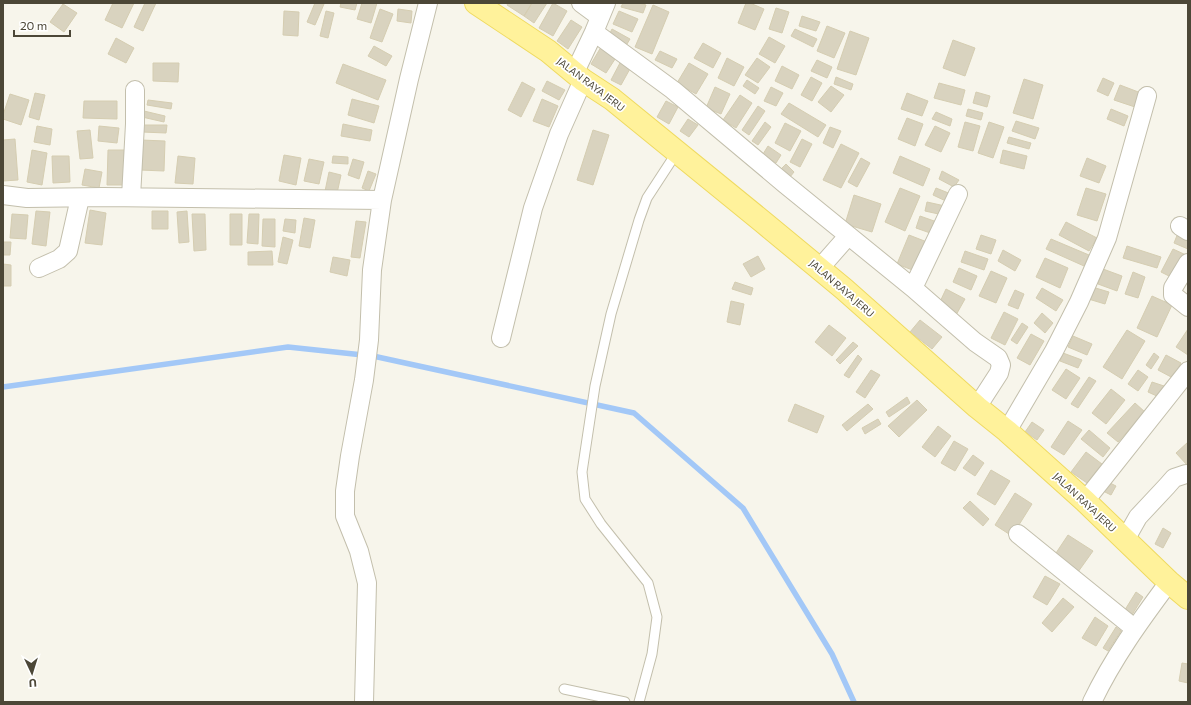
<svg xmlns="http://www.w3.org/2000/svg" width="1191" height="705" font-family="Commissioner,sans-serif">
<style>
.lines{fill:none;stroke-linecap:round;stroke-linejoin:round}
.stream{stroke:#a3c8f7;stroke-width:5.5}
.building{fill:#d9d3bf;stroke:#d5cdb1}
.service-casing{stroke:#c3bfac;stroke-width:11}
.minor-casing{stroke:#c3bfac;stroke-width:20}
.primary-casing{stroke:#efda60;stroke-width:24}
.service{stroke:#fff;stroke-width:9}
.minor{stroke:#fff;stroke-width:18}
.primary{stroke:#fff29b;stroke-width:22}
.labels{text-anchor:middle;stroke-width:3.5;stroke-linejoin:round;paint-order:stroke}
.street-label{font-size:10px;fill:#4c4737;stroke:#fff}
</style>
<rect width="100%" height="100%" fill="#f7f5eb"/>
<g class="lines">
<path class="stream" d="M373,356L634,413L743,508L832,654L854,702
M3,387L288,347L363,355"/>
</g>
<path class="building" d="M113,3H134L122,28L105,20Z
M145,3H156L143,31L134,27Z
M315,3L324,4L315,25L307,22Z
M341,3H357L355,10L340,7Z
M362,3H377L371,23L357,19Z
M508,3H532L524,16L507,5Z
M532,3H547L534,23L524,16Z
M553,3L567,11L553,36L539,28Z
M623,3H639L646,5L643,13L621,7Z
M746,3H750L764,9L755,30L738,23Z
M63,4L77,13L64,32L50,22Z
M653,5L669,12L652,54L635,47Z
M776,8L789,12L782,33L769,29Z
M380,9L393,14L382,42L370,38Z
M398,9L412,11L411,23L397,21Z
M284,11L299,12L298,36L283,35Z
M326,11L334,13L328,38L320,36Z
M619,11L638,19L632,32L613,24Z
M802,16L820,22L816,31L799,26Z
M571,20L582,27L568,49L557,41Z
M827,26L845,33L834,58L817,51Z
M612,29L630,39L624,49L607,39Z
M795,29L817,39L813,47L791,36Z
M850,31L869,38L856,75L837,69Z
M769,37L785,46L775,63L759,54Z
M116,38L134,48L126,63L108,54Z
M953,40L975,48L965,76L943,68Z
M703,43L721,53L713,68L694,58Z
M374,46L392,56L386,66L368,56Z
M601,47L617,56L606,73L591,64Z
M660,51L677,59L672,68L655,60Z
M727,58L744,67L734,86L718,78Z
M757,58L770,67L758,83L745,75Z
M817,60L832,67L827,78L811,71Z
M621,61L631,67L621,85L611,80Z
M153,63H179L178,82L153,81Z
M689,63L708,74L696,94L677,83Z
M343,64L386,80L378,100L336,83Z
M782,66L799,75L792,89L775,81Z
M811,77L822,83L812,101L801,95Z
M836,77L853,84L851,90L834,84Z
M1103,78L1114,83L1108,96L1097,91Z
M1024,79L1043,85L1033,119L1013,113Z
M747,80L759,88L755,94L743,86Z
M547,81L565,90L559,100L542,91Z
M522,82L535,89L521,117L508,110Z
M939,83L965,90L961,105L934,98Z
M1120,85L1141,93L1135,107L1114,100Z
M831,86L844,95L831,112L818,102Z
M715,87L730,94L721,114L706,108Z
M771,87L783,93L776,106L764,101Z
M976,92L990,96L987,107L973,103Z
M35,93L45,95L39,120L29,117Z
M907,93L928,101L922,116L901,109Z
M10,94L29,100L21,125L3,119V115Z
M740,95L752,103L736,128L723,120Z
M352,99L379,106L374,123L348,115Z
M542,99L558,106L549,127L533,121Z
M148,100L172,103L171,109L147,105Z
M84,101H117V119L83,118Z
M666,101L678,107L669,124L657,117Z
M789,103L826,125L818,137L781,114Z
M758,106L765,111L749,135L742,130Z
M968,109L983,113L981,120L966,116Z
M1111,109L1128,116L1124,126L1107,119Z
M144,111L165,116L164,122L142,117Z
M936,112L952,119L950,126L932,119Z
M907,118L923,124L915,146L898,139Z
M688,119L698,125L689,137L680,131Z
M1016,121L1039,128L1035,139L1012,131Z
M765,122L771,127L758,145L752,141Z
M965,122L980,126L973,151L958,147Z
M989,122L1004,127L993,158L978,153Z
M785,123L801,131L790,151L775,143Z
M343,124L372,130L370,141L341,136Z
M142,125H167L166,133L142,132Z
M37,126L52,129L50,145L34,142Z
M99,126L119,128L117,143L98,141Z
M935,126L950,133L941,152L925,145Z
M830,127L841,131L833,148L823,143Z
M90,130L93,158L80,159L77,131Z
M593,130L609,135L593,185L577,180Z
M1009,137L1031,143L1029,149L1007,143Z
M15,139L18,180L3,181V140Z
M802,139L812,144L800,167L790,162Z
M141,140L165,141L164,171L140,170Z
M841,144L859,153L841,188L823,180Z
M768,146L781,155L776,163L763,154Z
M32,150L47,153L42,185L27,182Z
M108,150H125L124,185H107Z
M1003,150L1027,156L1024,169L1000,163Z
M284,155L301,158L296,185L279,181Z
M52,156H69L70,182L53,183Z
M178,156L195,158L193,184L175,183Z
M333,156L348,157V164L332,163Z
M900,156L930,169L923,186L893,173Z
M861,158L870,163L857,187L848,182Z
M1087,158L1106,166L1099,183L1080,176Z
M309,159L324,162L319,184L304,181Z
M353,159L364,162L359,179L348,175Z
M786,164L794,172L790,177L781,169Z
M85,169L102,172L99,188L82,185Z
M368,171L376,174L369,191L362,188Z
M942,171L959,180L954,187L939,179Z
M329,172L341,175L336,198L324,196Z
M900,188L920,196L905,231L885,222Z
M936,188L951,194L948,202L933,195Z
M1086,188L1106,194L1097,221L1077,215Z
M854,195L881,204L872,232L845,224Z
M927,202L945,206L943,215L925,211Z
M90,210L106,213L102,245L85,243Z
M36,211L50,212L46,246L32,244Z
M152,211H168V229H152Z
M187,211L189,242L179,243L177,212Z
M12,214L28,215L26,239L10,238Z
M192,214H205L206,250L194,251Z
M230,214H242V245H230Z
M249,214H259L258,244L247,243Z
M920,216L937,222L933,234L916,228Z
M304,218L315,220L310,248L299,246Z
M263,219H275V247L262,246Z
M285,219L296,220L295,233L283,231Z
M356,221L366,222L360,258L351,257Z
M1066,222L1097,238L1089,251L1059,235Z
M1178,233L1188,237V249L1174,243Z
M909,235L927,242L915,271L897,264Z
M981,235L996,240L991,254L976,249Z
M283,237L293,240L287,264L278,262Z
M1051,239L1089,255L1084,266L1046,249Z
M3,242H11L10,255H3Z
M1127,246L1161,257L1157,268L1123,258Z
M1173,249L1186,255L1175,279L1161,272Z
M1003,250L1021,260L1015,271L998,261Z
M272,251L273,265H248V252Z
M965,251L988,259L984,270L961,262Z
M758,256L765,269L751,277L743,264Z
M333,257L350,260L347,276L330,272Z
M1045,258L1068,268L1060,288L1036,277Z
M3,264L11,265V286H3Z
M959,268L977,276L971,290L953,282Z
M1103,269L1122,276L1117,291L1098,284Z
M991,271L1007,278L996,303L979,296Z
M1133,272L1145,277L1138,298L1125,294Z
M735,282L753,288L751,295L732,289Z
M1089,286L1109,292L1105,304L1085,298Z
M1042,288L1063,300L1056,311L1036,298Z
M946,289L965,299L956,315L938,306Z
M1015,290L1024,294L1018,309L1008,305Z
M1152,296L1172,305L1157,337L1137,328Z
M731,301L744,304L740,325L727,322Z
M1004,312L1018,319L1005,345L991,338Z
M1042,313L1053,323L1045,333L1034,323Z
M920,320L942,337L932,349L910,332Z
M1022,323L1028,327L1017,344L1011,340Z
M829,325L846,338L832,356L815,342Z
M1188,329V355L1176,347Z
M1127,330L1145,341L1122,379L1103,367Z
M1031,334L1044,341L1030,365L1017,358Z
M1073,336L1092,344L1087,355L1068,347Z
M853,342L858,346L840,364L836,360Z
M1063,353L1082,360L1078,368L1060,361Z
M1154,353L1159,357L1151,369L1146,365Z
M858,355L862,359L849,378L844,375Z
M1166,355L1181,363L1173,378L1158,370Z
M1066,369L1080,378L1066,399L1052,390Z
M871,370L880,375L865,398L856,392Z
M1138,370L1148,377L1138,391L1128,384Z
M1089,377L1096,381L1078,408L1071,404Z
M1152,382L1164,386L1159,397L1148,392Z
M1111,389L1125,400L1106,424L1092,413Z
M907,397L910,403L889,417L886,412Z
M917,400L927,410L899,437L888,426Z
M1135,403L1145,412L1118,442L1107,433Z
M795,404L824,416L817,433L788,421Z
M868,404L873,409L847,431L842,425Z
M878,419L881,424L865,434L862,428Z
M1068,421L1082,430L1064,455L1051,447Z
M1032,422L1044,430L1037,440L1025,432Z
M938,426L951,436L935,457L922,447Z
M1089,430L1110,448L1103,457L1081,439Z
M954,441L968,449L955,471L941,463Z
M1188,442V466L1176,453Z
M1086,452L1102,464L1087,483L1071,472Z
M973,455L984,463L975,476L963,468Z
M991,470L1010,481L995,505L977,494Z
M1108,482L1116,486L1111,495L1103,491Z
M1015,493L1032,504L1012,536L995,525Z
M970,501L989,519L983,526L963,508Z
M1163,528L1171,533L1163,548L1155,544Z
M1068,535L1093,551L1078,572L1054,556Z
M1045,576L1060,584L1047,605L1033,597Z
M1136,592L1143,597L1130,618L1123,613Z
M1063,598L1074,607L1052,632L1042,623Z
M1095,617L1108,626L1096,646L1082,638Z
M1116,627L1121,631L1108,651L1103,648Z
M1182,663L1188,664V683L1179,681Z"/>
<g class="lines">
<defs>
<path id="service" d="M564,689L625,702
M639,702L652,654L657,617L648,583L601,524L585,499L582,472L595,386L611,314L639,220L647,198L677,152"/>
<path id="minor" d="M581,3L600,17
M594,32L673,90L785,184L913,288L975,342L998,358L1001,365L999,373L977,407
M575,72L594,32L606,3
M3,195L27,198L103,197L382,200
M131,197L135,124V90
M1180,226L1188,231
M1188,263L1173,288V295L1188,307
M39,268L59,259L68,251L80,198
M819,269L848,236
M913,288L958,194
M501,338L533,208L559,134L583,80
M1007,431L1054,351L1079,302L1107,238L1147,96
M1085,501L1188,371
M1018,534L1134,628
M1125,540L1138,517L1167,486L1174,478L1186,474
M364,702L367,583L359,551L345,516V491L350,456L364,380L369,340L372,270L382,200L409,79L428,3
M1092,702C1113,658 1140,621 1169,582"/>
<path id="primary" d="M476,3L548,51L583,80L612,99L763,222L844,289L977,407L1007,431L1085,501L1169,582L1188,598"/>
</defs>
<use href="#service" class="service-casing"/>
<use href="#minor" class="minor-casing"/>
<use href="#primary" class="primary-casing"/>
<use href="#service" class="service"/>
<use href="#minor" class="minor"/>
<use href="#primary" class="primary"/>
</g>
<g class="labels">
<g class="street-label">
<text transform="translate(591 84) rotate(37)" y="4">JALAN RAYA JERU</text>
<text transform="translate(842 288) rotate(41)" y="4">JALAN RAYA JERU</text>
<text transform="translate(1085 502) rotate(43)" y="4">JALAN RAYA JERU</text>
</g>
</g>
<rect width="1191" height="705" fill="none" stroke="#4c4737" stroke-width="8"/>
<g transform="translate(32 673) rotate(176)" stroke="#ffffff" stroke-width="3" paint-order="stroke">
<path d="M0-3L7 15L0 10L-7 15Z" fill="#4c4737"/>
<text y="-6" font-size="11" font-weight="bold" text-anchor="middle" fill="#4c4737">U</text>
</g>
<path d="M14 30v6h56v-6" fill="none" stroke="#4c4737" stroke-width="2"/>
<text x="20" y="30" font-size="12" fill="#4c4737" stroke="#ffffff" stroke-width="3" paint-order="stroke">20 m</text>
</svg>
